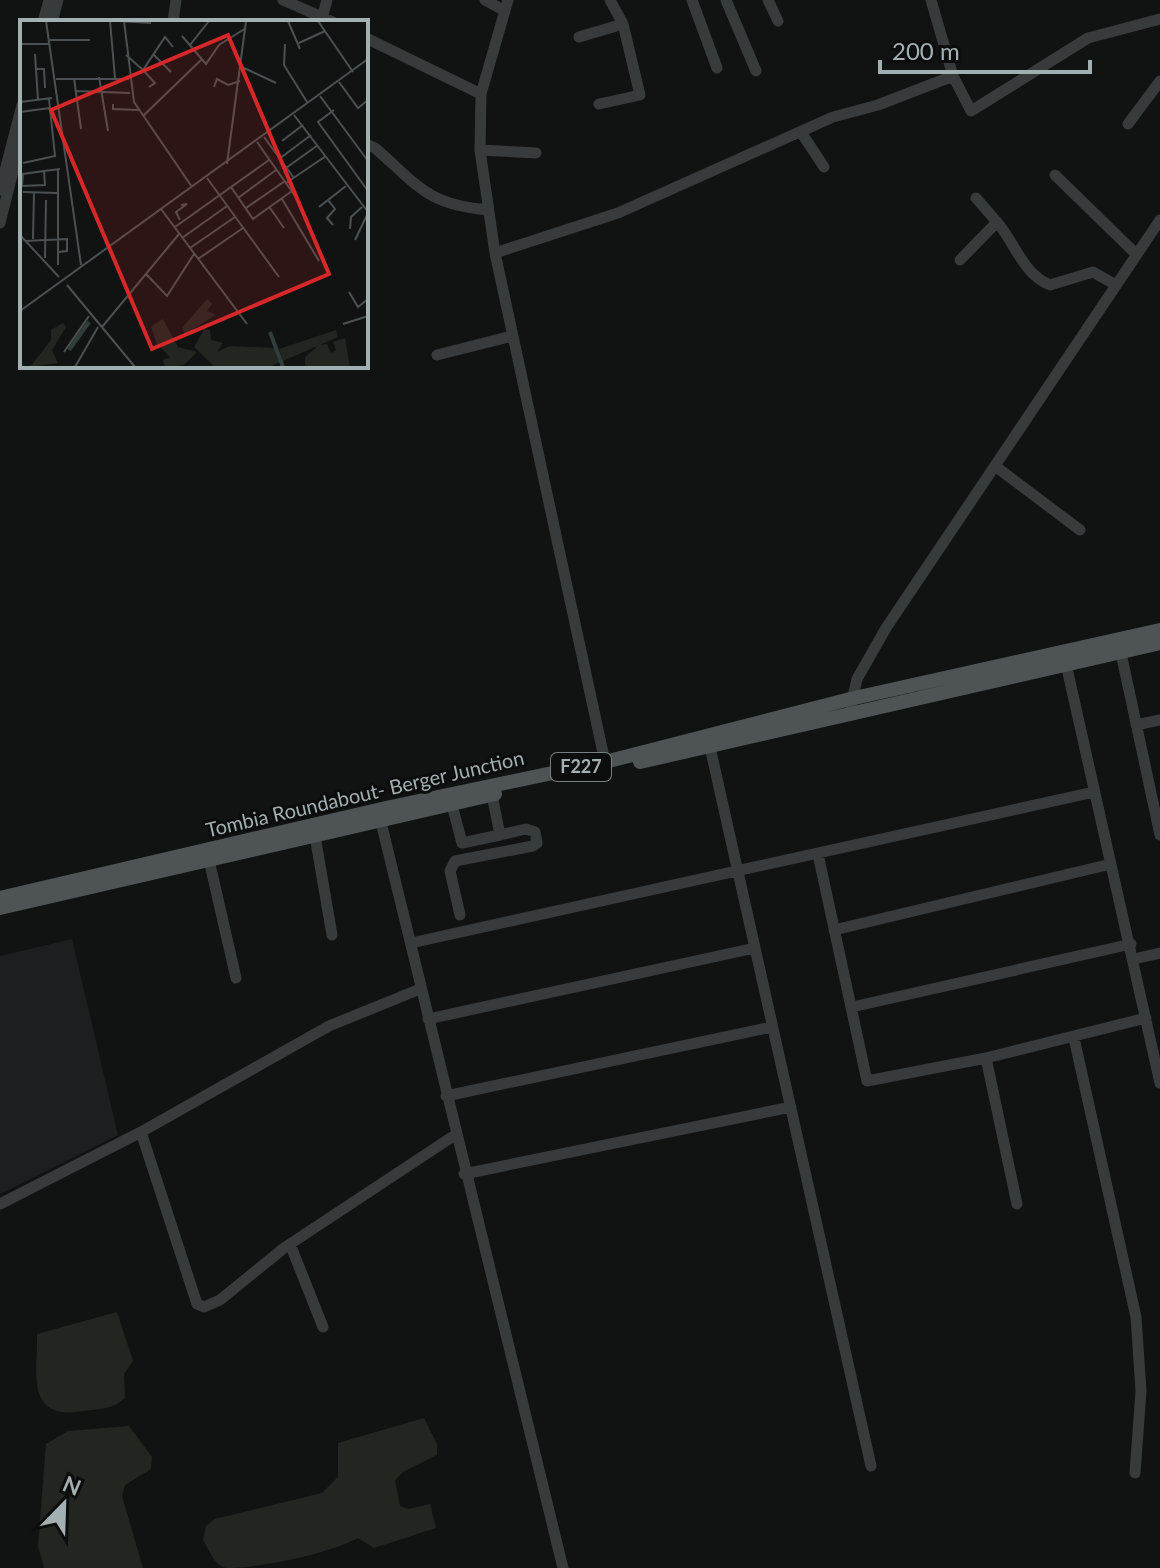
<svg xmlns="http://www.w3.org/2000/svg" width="1160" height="1568" font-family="Lato,sans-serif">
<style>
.built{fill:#1d1e1f}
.green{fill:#232620}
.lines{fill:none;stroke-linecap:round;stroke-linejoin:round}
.minor{stroke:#373b3c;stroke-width:11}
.major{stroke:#4e5456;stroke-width:14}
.labels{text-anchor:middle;stroke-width:6;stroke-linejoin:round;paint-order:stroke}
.shield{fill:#0c0d0d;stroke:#767f80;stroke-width:2}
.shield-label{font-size:18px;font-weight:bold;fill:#a3b0b2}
.street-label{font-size:20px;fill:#a3b0b2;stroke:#0c0d0d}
.inset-river{fill:none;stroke:#2f3e3c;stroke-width:4}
.inset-road{fill:none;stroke:#4b5152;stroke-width:2}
.view{fill:#d62828;fill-opacity:0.15;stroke:#d62828;stroke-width:4}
.inset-edge{fill:none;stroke:#a3b0b2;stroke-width:4}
</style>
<rect width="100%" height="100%" fill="#111212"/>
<path class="built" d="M72,939L118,1135L0,1194V956Z"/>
<path class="green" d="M117,1312L133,1361L124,1374L125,1398C113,1409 100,1409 84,1411C24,1421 38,1373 37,1334Z
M424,1418L437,1444V1455L403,1472L395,1480L400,1506L408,1509L430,1504L436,1528L374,1548L358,1538C328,1554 261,1568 226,1568C214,1565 209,1549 203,1540L206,1526L215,1519L322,1493L338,1477V1443Z
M129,1426L152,1457L151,1469L125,1485L122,1496L143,1568H44L38,1546L46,1444L68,1431Z"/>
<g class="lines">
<path class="minor" d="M283,0L333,22
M485,0L505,11
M508,0L481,94L480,150L495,253L605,762
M692,0L717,68
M726,0L756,71
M768,0L778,21
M931,0L953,76L971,111L1088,38L1160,19
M43,22L49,0
M52,22L58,0
M173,22L176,0
M321,22L327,0
M579,37L623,24
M366,38L481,94
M599,104L640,95L623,24L610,0
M1128,124L1160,81
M801,132L824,167
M366,144L375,148C420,187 426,204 488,210
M480,150L536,153
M1055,175L1136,254
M0,190L22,105
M976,198L997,222
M0,223L22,136
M495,253L618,213L833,117L878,105L953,76
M960,260L997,222C1015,243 1023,274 1050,285L1093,272L1116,285
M437,355L512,336
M995,466L1080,530
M1121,653L1160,835
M1066,664L1160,1083
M851,705L857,679L886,628L1160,220
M1136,725L1160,720
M710,747L871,1466
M452,805L462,843L500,835L492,795
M379,814L563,1568
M315,836L332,935
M818,854L867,1081L986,1058L1146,1018
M209,860L236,978
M460,915L450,871L455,861L533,846L537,843L535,832L526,829L500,835
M834,930L1111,864
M411,943L1094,792
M1134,959L1160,953
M852,1007L1131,944
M428,1019L755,948
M1074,1038L1136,1317L1141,1391L1135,1473
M986,1058L1017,1204
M446,1096L772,1027
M141,1132L197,1304L204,1307L220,1300L284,1248L455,1135
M464,1174L791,1107
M0,1204L141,1132L329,1026L420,989
M290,1244L323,1327"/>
<path class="major" d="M640,762L1160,643
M0,898L386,808L605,762L850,699L1160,630
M0,908L495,794"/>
</g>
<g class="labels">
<rect class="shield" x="551" y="753" width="60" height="28" rx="6"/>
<g class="shield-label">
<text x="581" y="773">F227</text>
</g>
<g class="street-label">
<text transform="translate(365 794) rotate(-13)" y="7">Tombia Roundabout- Berger Junction</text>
</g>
</g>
<g transform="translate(20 20)">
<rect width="348" height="348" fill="#111212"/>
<path d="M187,279L192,284L187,291L196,295L165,314L162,308ZM143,299L158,327L177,332L164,345L145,347L143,340L150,337L137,324L131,307ZM43,303L46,307L32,330L38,343L10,347L31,320V310ZM184,309L190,310L191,320L203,323L197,332L210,326L256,328L260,342L249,347H195L174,327ZM316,310L318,317L263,341L259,329ZM325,318L330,347H285V337L299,325L307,324L311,333L316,330L313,322Z" fill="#232620"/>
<path class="inset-river" d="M250,312L263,347M49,330L69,302"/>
<path class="inset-road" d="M26,1L61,245M90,1L95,58M98,1L131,3M104,1L114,82L172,167M268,1L280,29M298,1L333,52M162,16L186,44L199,25L226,8M30,20H70M279,23L305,11M0,24H29M265,24L264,45L287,82M170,25L189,1M15,34L18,80M133,34L151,52M106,35L123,50L145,17L153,27M222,47L256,63M16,49H24L25,68M123,50L135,63L129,67M79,57L88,111M54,58L61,109M36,59H109M319,62L338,88L348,80M194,67L197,59L208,65L220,61M56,71L110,73M300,76L348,141M0,82L32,78M93,84V89L119,90M314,90L298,102L348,171M0,92L30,88M274,95L348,192M123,96L181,40M244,117L274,158M262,121L283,105M237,122L280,183M259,139L291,115M3,143L35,136L29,79M207,144L226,1M266,148L298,125M24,151L25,165L2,166L3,154L24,151L40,149M187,158L259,257M266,163L306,136M211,167L233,199L272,171M3,172L38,173M218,178L256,150M262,179L299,241M308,180L315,189L307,198L313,205M299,187L326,166M226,188L265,161M250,188L264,208M141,189L227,304M160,200L156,192L167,184L161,185M155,207L249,140M330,209L331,197L342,187M0,215L39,257M162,218L207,186M13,219L14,172M335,220L348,193M5,221L47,219V231L38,232M170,228L215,197M25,238L26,180M178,239L223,208M38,245V149M126,254L147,276L174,234M47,265L115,347M329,272L338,287L348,279M0,291L348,39M323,304L348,296M82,307L159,214M44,332L69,296M55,347L78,307"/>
<path class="view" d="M208,15L309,254L132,329L31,90Z"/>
<rect width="348" height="348" class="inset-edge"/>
</g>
<g transform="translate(64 1504) rotate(23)" stroke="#0c0d0d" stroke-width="6" paint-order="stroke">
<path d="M0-6L14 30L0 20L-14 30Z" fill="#a3b0b2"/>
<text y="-12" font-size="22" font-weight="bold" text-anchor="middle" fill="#a3b0b2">N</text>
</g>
<path d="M880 60v12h210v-12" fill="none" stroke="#a3b0b2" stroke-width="4"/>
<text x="892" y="60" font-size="24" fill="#a3b0b2" stroke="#0c0d0d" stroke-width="6" paint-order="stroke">200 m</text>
</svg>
